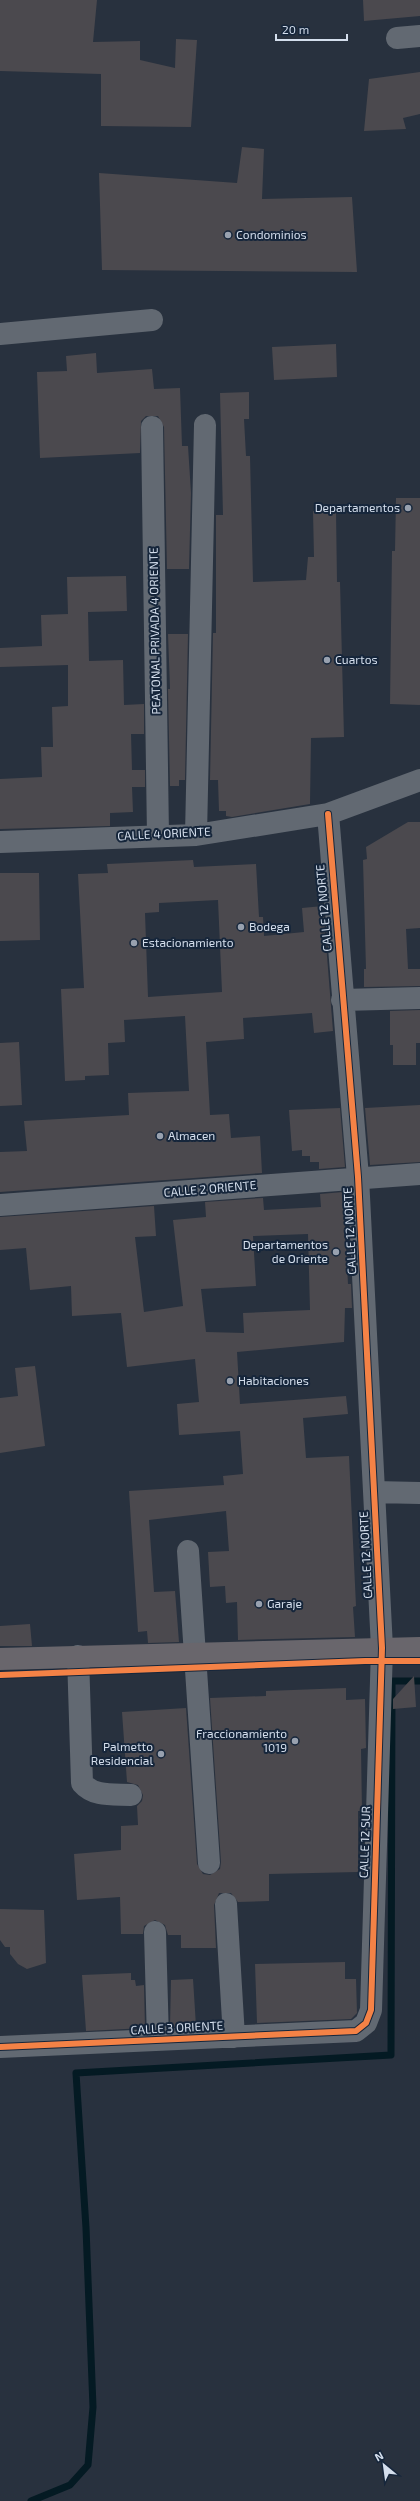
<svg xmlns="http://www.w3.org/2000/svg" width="420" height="2501" font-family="'Exo 2',sans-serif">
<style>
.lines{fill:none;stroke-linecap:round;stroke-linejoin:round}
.stream{stroke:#041a23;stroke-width:7}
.building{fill:#4b494e;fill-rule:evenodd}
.minor{stroke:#626972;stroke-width:22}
.major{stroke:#69666c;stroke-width:22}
.cycleway-casing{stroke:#16263b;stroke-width:8}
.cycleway{stroke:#f48246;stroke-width:6}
.poi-dot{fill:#98a1af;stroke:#16263b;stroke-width:1.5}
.labels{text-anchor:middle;stroke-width:4;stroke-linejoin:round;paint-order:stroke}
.poi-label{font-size:12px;fill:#d4deec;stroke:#16263b;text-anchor:start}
.street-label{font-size:12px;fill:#d4deec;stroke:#16263b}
</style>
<rect width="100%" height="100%" fill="#28313e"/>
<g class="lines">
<path class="stream" d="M31,2501L70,2485L88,2465L93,2407L86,2228L76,2073L391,2055L392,1681H420"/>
</g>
<path class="building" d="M0,0H97L93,42L140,41V60L175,68L176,39L197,40L191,127L101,126V74L0,71Z
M363,0H420V16L364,21Z
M420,72V114L403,118L406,129L364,131L369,79Z
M242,147L264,149L262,199L352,197L357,272L102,270L99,173L237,183Z
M336,344L337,377L274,380L272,347Z
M96,353L97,373L152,369L154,389L180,388L182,446H188L191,493L189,569H167L164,427L158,416H146L141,421L140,453L40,458L37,372L67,371L66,356Z
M249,392V419H244L246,456H250L253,582L306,580L308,557H314L313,511H336L337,582H340L344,737L311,738L310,804L232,817L226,816V811H219L218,780H210L213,633H216V515H223L220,393Z
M396,498H420V705L390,704L392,551H395Z
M126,576L127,611L88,612L89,661L123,660L124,705L144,704V734H131L132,770H145V787H132L133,812L110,813V826L0,829V779L42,777L41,747H53L52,707L68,706V665L0,667V648L42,646L41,615L68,614L67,577Z
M168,634H188L185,780H179V786H170L168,689H170Z
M408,822H420V928L406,929L408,969H420V986L364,987V969H366L363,860L367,859L366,847Z
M193,860L194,867L256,864L259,917H263L264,936L304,932L302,908L323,906L333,1031L314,1033L312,1013L243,1018L244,1039L206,1042L210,1115L229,1114L231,1138L260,1136L262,1173L0,1192V1152L27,1151L24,1121L129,1115L128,1093L189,1091L185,1016L124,1020L125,1042L108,1043L109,1075L85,1076V1080L65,1081L61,989L84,988L78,874L108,873L107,864ZM218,900L222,992L148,997L145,913L159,912V903Z
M0,873H39L40,940L0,941Z
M420,1010V1043H416V1065H393V1045H390V1011Z
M19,1042L22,1105L0,1106V1043Z
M420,1105V1162L370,1165L365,1108Z
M340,1108L345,1167L319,1169V1162H310V1156H302V1150L292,1151L289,1110Z
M343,1192L348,1284H351L352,1308H345L344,1342L237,1352L240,1404L346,1396L348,1414L303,1418L306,1458L349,1456L356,1606L353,1607L355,1637L238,1640L237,1602L226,1603L225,1586L210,1587L208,1552L229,1551L226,1511L149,1520L154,1592L175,1591L179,1642L148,1643L147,1631L138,1632L129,1491L224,1485L223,1476L243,1474L240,1431L179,1435L177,1404L199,1402L195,1359L127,1367L121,1313L72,1316L71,1286L30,1290L26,1248L0,1250V1217L154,1206L156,1236L135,1237L144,1312L183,1306L173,1220L206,1217L205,1202L263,1198L264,1210L321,1207L320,1194ZM308,1234L310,1310L243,1313L244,1333L206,1332L201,1289L256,1286L253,1236Z
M35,1366L45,1446L0,1453V1398L18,1396L15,1368Z
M30,1624L32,1646H0V1626Z
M414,1676L416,1707L393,1709V1699Z
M346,1688V1700L365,1699L366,1748L361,1749L362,1811H358V1872L269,1874V1901L238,1902L231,1893H219L214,1905L216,1948H181V1935H168L165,1925L155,1920L144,1926L143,1934H121L120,1897L77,1900L74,1854L121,1850V1826L138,1825L137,1806L142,1801L143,1795L138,1785L127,1782L122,1712L186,1708L197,1864L203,1874L210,1875L220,1869L221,1862L210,1698L266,1696V1691Z
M0,1909L44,1910L46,1963L27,1969L18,1964L10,1954V1947H5L0,1940Z
M345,1962V1979H356L357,2013L351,2019L257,2023L255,1964Z
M131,1973V1980H135L136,1986L144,1985L145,2028L86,2031L82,1975Z
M193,1979L196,2026L170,2027L171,1980Z"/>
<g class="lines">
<path class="minor" d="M397,38L420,36
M0,334L152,320
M152,427L158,836
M196,835L205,425
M0,842L196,835L328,814L420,780
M342,1000L420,998
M0,1205L420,1174
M374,1492L420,1493
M188,1551L209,1863
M78,1656L82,1783C94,1797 113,1794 131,1795
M226,1904L234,2037
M155,1932L158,2040
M0,2047L356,2031L366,2023L371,2010L382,1648L358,1177L328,814"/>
<path class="major" d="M0,1659L420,1648"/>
<defs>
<path id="cycleway" d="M0,1675L365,1661H420
M0,2047L356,2031L366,2023L371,2010L382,1648L358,1177L328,814"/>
</defs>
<use href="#cycleway" class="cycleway-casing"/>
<use href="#cycleway" class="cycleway"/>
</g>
<g class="poi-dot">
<circle cx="228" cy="235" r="4"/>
<circle cx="408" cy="508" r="4"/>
<circle cx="327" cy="660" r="4"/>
<circle cx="241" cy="927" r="4"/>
<circle cx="134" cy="943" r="4"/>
<circle cx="160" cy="1136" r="4"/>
<circle cx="336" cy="1252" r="4"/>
<circle cx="230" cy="1381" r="4"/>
<circle cx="259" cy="1604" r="4"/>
<circle cx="295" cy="1741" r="4"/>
<circle cx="161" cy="1754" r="4"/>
</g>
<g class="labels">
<g class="poi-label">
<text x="236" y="239">Condominios</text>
<text x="400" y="512" text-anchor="end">Departamentos</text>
<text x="335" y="664">Cuartos</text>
<text x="249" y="931">Bodega</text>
<text x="142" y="947">Estacionamiento</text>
<text x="168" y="1140">Almacen</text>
<text x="328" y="1249" text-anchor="end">Departamentos<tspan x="328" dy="14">de Oriente</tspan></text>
<text x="238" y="1385">Habitaciones</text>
<text x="267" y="1608">Garaje</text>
<text x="287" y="1738" text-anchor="end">Fraccionamiento<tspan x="287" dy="14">1019</tspan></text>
<text x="153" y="1751" text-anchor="end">Palmetto<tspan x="153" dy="14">Residencial</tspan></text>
</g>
<g class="street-label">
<text transform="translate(155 631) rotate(-91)" y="4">PEATONAL PRIVADA 4 ORIENTE</text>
<text transform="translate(164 834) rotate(-3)" y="4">CALLE 4 ORIENTE</text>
<text transform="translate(324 908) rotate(-95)" y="4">CALLE 12 NORTE</text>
<text transform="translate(210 1189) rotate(-5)" y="4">CALLE 2 ORIENTE</text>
<text transform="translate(350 1231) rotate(-93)" y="4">CALLE 12 NORTE</text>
<text transform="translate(366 1555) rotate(-93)" y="4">CALLE 12 NORTE</text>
<text transform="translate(365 1842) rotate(-88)" y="4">CALLE 12 SUR</text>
<text transform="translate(177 2028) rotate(-3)" y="4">CALLE 3 ORIENTE</text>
</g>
</g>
<g transform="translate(384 2465) rotate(331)" stroke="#16263b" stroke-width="3" paint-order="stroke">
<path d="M0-3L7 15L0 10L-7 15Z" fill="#d4deec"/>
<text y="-6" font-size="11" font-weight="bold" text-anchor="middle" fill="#d4deec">N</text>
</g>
<path d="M276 34v6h71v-6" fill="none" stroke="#d4deec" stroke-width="2"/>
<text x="282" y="34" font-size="12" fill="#d4deec" stroke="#16263b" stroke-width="3" paint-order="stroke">20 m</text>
</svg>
